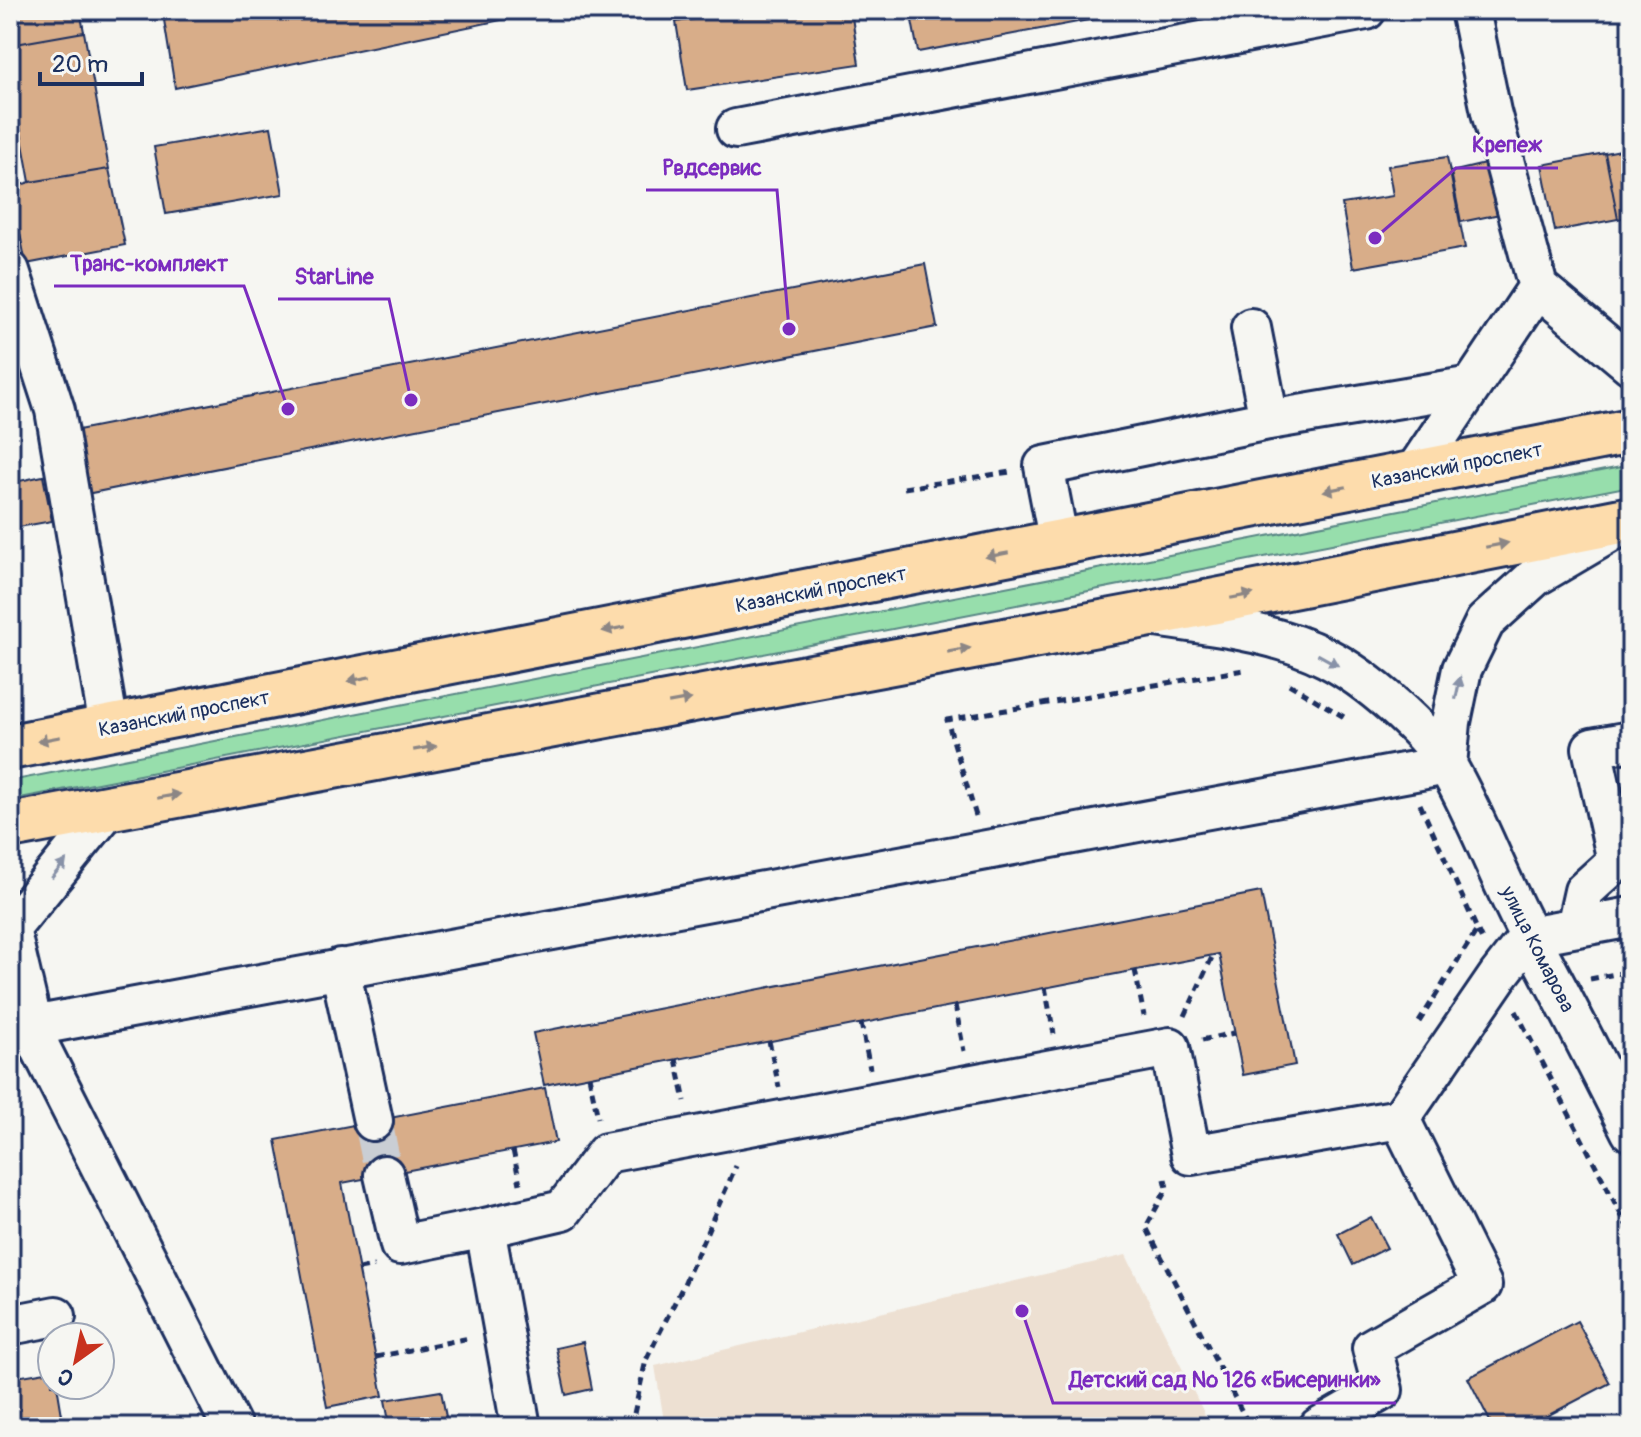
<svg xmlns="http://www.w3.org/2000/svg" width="1641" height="1437" font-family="Pangolin,sans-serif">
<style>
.built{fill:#ede0d2}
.green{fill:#97deac;stroke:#598685;stroke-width:2}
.building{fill:#d8ad89;stroke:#1b2f5e;stroke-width:2}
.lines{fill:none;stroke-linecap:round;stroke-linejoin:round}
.minor-tunnel{stroke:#caced4;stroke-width:38;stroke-dasharray:38 19;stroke-linecap:butt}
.minor-casing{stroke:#1b2f5e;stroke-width:44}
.major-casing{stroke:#1b2f5e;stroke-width:50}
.path{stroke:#1b2f5e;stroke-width:5;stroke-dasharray:8 6;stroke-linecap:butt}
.minor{stroke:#f6f6f2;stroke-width:38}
.major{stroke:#fddcac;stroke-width:44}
.oneway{fill:#8c8685}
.oneway2{fill:#8892a8}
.labels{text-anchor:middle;stroke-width:6;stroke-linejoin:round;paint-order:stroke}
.street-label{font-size:20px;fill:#1b2f5e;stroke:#f6f6f2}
.leader{fill:none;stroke:#7b2cbf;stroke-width:3}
.callout-dot{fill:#7b2cbf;stroke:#f6f6f2;stroke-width:3}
.callout-label{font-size:22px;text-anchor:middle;font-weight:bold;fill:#7b2cbf;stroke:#f6f6f2;stroke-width:6;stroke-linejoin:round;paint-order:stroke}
</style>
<rect width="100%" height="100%" fill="#f6f6f2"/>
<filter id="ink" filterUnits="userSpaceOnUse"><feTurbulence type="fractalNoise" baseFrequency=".0125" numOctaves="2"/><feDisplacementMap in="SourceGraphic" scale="16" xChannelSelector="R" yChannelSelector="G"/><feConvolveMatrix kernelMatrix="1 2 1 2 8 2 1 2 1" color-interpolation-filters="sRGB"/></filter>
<g filter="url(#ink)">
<path class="built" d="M1126,1255L1211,1427H665L655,1366Z"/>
<path class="green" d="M1631,465V486L10,800V781Z"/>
<path class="building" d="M10,10H80L84,32L10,45Z
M211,10H549L175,88L164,20Z
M753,10H851L859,64L687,90L676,22Z
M910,10H1142L918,52Z
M84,32L109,169L30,182L10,73V45Z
M271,127L283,194L166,214L154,147Z
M1631,148V216L1618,219L1605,153Z
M1605,153L1618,219L1555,231L1542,165Z
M1447,157L1465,248L1353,268L1342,204L1393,196L1388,166Z
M1489,163L1500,214L1461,222L1451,172Z
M109,169L125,245L26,264L11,188L30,182Z
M925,264L937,327L81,495L68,432Z
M43,476L52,521L13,528L10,483Z
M1261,892L1295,1065L1243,1075L1219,954L544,1085L533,1033Z
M545,1088L556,1142L342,1183L383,1396L327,1407L276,1140Z
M1371,1217L1387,1248L1353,1265L1338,1234Z
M1577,1321L1610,1383L1526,1427H1493L1468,1378Z
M583,1342L592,1389L566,1395L556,1348Z
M52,1371V1385H57L64,1427H10V1378Z
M441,1391L448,1427H390L385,1400Z"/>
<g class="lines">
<path class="minor-tunnel" d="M373,1121L384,1175"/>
<defs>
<path id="minor" d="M1470,10L1491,112L1538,287L1631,365
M736,129L1366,10
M10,271L55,410L109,727
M1251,328L1269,420
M1413,474L1538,287
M1059,543L1044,466L1269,420L1472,386
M1156,617C1214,626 1273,631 1327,658C1366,678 1426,729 1448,767C1479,821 1500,882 1530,937C1565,1001 1598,1066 1631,1132
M1447,765L1451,722L1462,669L1485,622L1536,576L1621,526
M1576,927L1584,891L1617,861L1592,748L1631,741
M10,929L110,806
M10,929L33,1026
M340,968L373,1121
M384,1175L400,1245L485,1228
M10,1325L56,1316
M232,1427L41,1049L33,1026L1447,765
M521,1427L485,1228L563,1210L606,1153L1170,1047L1191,1155L1400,1119
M1319,1427L1383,1390L1372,1348L1482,1285L1400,1119L1498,976L1529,936L1631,917"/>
<path id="major" d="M10,747L1631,431
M10,826L1145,615L1631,519"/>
</defs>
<use href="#minor" class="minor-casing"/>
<use href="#major" class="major-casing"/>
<path class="path" d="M904,488L1010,472
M1289,684L1349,720
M1420,804L1482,940
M976,816L947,720L1244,670
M1135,970L1144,1016
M1590,979L1631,971
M1045,987L1054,1034
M955,1005L964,1051
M1516,1011L1631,1234
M1185,1016L1213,955
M1419,1022L1477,930
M861,1023L870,1069
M1202,1040L1234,1033
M769,1041L779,1087
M676,1059L685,1101
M589,1076L598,1118
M513,1150L520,1184
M1165,1179L1167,1188L1146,1227L1250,1427
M359,1269L374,1266
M376,1357L469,1338
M631,1427L646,1360L684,1284L736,1166"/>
<use href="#minor" class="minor"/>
<use href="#major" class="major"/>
</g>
<defs><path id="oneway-solid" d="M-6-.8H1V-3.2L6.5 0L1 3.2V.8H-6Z" transform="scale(2)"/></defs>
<g class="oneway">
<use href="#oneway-solid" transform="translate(1335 489) rotate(169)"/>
<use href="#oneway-solid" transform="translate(1497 545) rotate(-11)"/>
<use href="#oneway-solid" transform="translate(997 555) rotate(169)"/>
<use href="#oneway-solid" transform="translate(1242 596) rotate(-11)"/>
<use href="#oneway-solid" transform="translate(614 629) rotate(169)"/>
<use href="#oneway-solid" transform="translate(959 650) rotate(-10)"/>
<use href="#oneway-solid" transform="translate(359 679) rotate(169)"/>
<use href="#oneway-solid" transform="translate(680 701) rotate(-10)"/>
<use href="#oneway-solid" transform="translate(49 739) rotate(169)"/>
<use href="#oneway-solid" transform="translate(425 748) rotate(-10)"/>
<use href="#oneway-solid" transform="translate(169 796) rotate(-10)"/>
</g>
<g class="oneway2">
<use href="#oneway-solid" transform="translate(1328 660) rotate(29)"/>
<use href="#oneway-solid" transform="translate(1458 688) rotate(-78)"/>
<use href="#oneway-solid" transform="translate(59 869) rotate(-51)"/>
</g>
</g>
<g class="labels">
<g class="street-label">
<text transform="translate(1457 465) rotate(-11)" y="7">Казанский проспект</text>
<text transform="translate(821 589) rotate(-11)" y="7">Казанский проспект</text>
<text transform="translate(184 713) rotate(-11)" y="7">Казанский проспект</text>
<text transform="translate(1538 949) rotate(63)" y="7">улица Комарова</text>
</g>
</g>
<path class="leader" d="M1375 238L1456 168H1558M789 329L777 190H646M288 409L244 286H54M411 400L389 299H278M1022 1311L1053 1403H1396"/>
<g class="callout-dot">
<circle cx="1375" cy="238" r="8"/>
<circle cx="789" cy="329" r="8"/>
<circle cx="288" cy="409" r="8"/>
<circle cx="411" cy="400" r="8"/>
<circle cx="1022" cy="1311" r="8"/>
</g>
<g class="callout-label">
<text x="1507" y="152">Крепеж</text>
<text x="712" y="175">Рвдсервис</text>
<text x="149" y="271">Транс-комплект</text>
<text x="334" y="284">StarLine</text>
<text x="1225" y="1387">Детский сад № 126 «Бисеринки»</text>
</g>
<rect width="1641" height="1437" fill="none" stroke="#f6f6f2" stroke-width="40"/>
<rect x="20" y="20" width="1601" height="1397" fill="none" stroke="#1b2f5e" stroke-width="3" filter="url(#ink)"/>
<g transform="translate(76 1361) rotate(213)"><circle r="38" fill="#f6f6f2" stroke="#9ea6b7" stroke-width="2"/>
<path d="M0-6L14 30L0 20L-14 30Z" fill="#c8321e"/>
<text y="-12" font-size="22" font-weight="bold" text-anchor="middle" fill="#1b2f5e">С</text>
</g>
<path d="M40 72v12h102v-12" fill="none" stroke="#1b2f5e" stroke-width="4"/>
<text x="52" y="72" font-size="24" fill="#1b2f5e" stroke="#f6f6f2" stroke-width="6" paint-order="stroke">20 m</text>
</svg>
